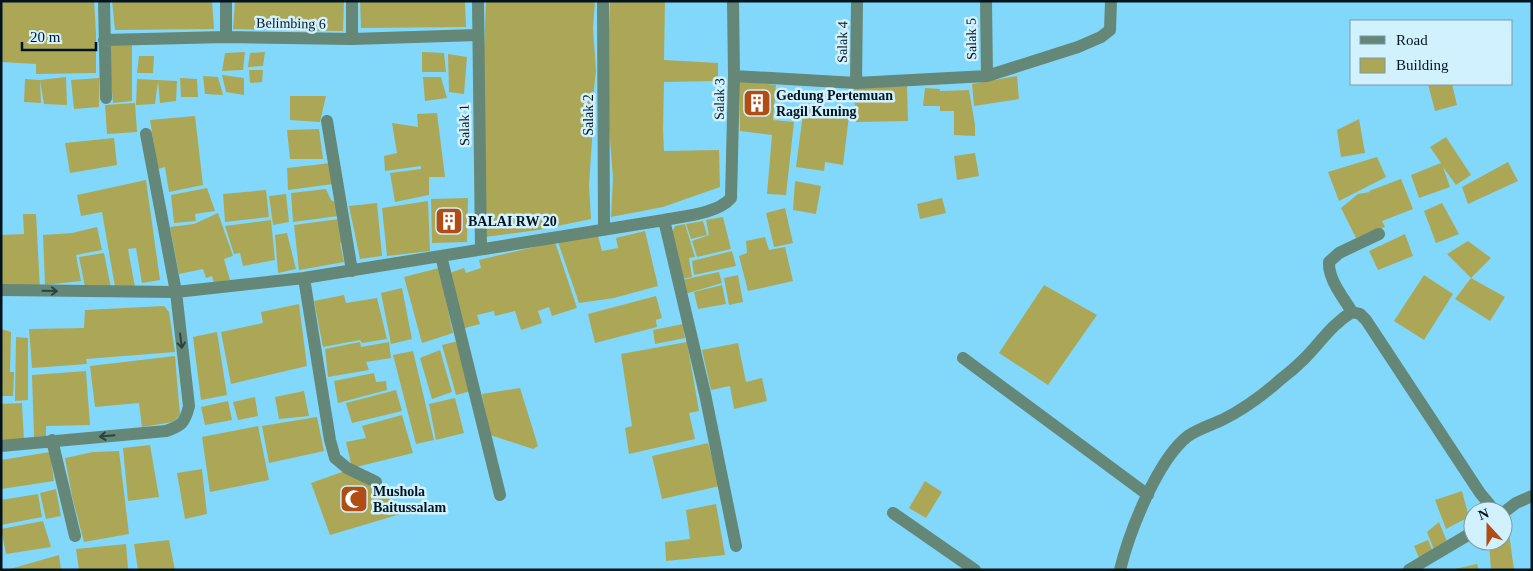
<svg xmlns="http://www.w3.org/2000/svg" width="1533" height="571" font-family="Georgia,serif">
<style>
.building{fill:#aca757}
.lines{fill:none;stroke-linecap:round;stroke-linejoin:round}
.street{stroke:#648777;stroke-width:12}
.oneway{stroke:#284342}
.labels{text-anchor:middle;stroke-width:5;stroke-linejoin:round;paint-order:stroke}
.street-label{font-size:14px;fill:#00151f;stroke:#d1f1ff}
.poi-label{font-size:14px;font-weight:bold;fill:#00151f;stroke:#d1f1ff;text-anchor:start}
</style>
<rect width="100%" height="100%" fill="#82d8fa"/>
<path class="building" d="M1,1H94L96,33V73L36,74V64L1,62Z
M112,1H212L214,29L115,30Z
M235,1H344L343,31L233,29Z
M360,1H465L466,27L361,28Z
M486,1H595L593,28L596,70L591,118L592,140L589,186L591,219L538,230L485,237L484,50Z
M610,1H665L664,60L718,63V81L664,82L663,130L664,151L719,150L720,187L663,207L611,217L613,179L609,127L608,57Z
M132,42V101L113,103L108,45Z
M245,52L243,70L222,71L225,53Z
M265,52L263,66L248,67L250,53Z
M422,52L444,53L446,72H422Z
M448,54L467,57L464,94L449,92Z
M139,56H154L153,73H137Z
M249,70H263L262,82L250,83Z
M222,75L244,78V95L226,92Z
M203,76L218,77L223,95L205,94Z
M1017,76L1019,99L974,106L972,84Z
M66,77L67,105L44,104L40,80Z
M423,77H441L447,98L425,101Z
M99,78V107L74,109L71,80Z
M180,78L197,79L198,97H181Z
M25,79L40,80L41,103L24,102Z
M137,79L177,81L176,101L160,103L158,81L155,104L136,105Z
M739,81L776,85L773,120L794,122L786,195L767,194L772,135L740,131Z
M1428,84H1452L1457,105L1435,111Z
M907,86L908,121L856,122L854,88Z
M925,88L940,89V91L969,90L975,125V136L954,135V111H940V106H923Z
M290,96H326L320,122L290,120Z
M135,103L137,132L107,134L105,105Z
M804,106L832,110L849,116L843,165L825,162L824,171L796,167Z
M437,113L445,177H429V195L395,202L390,173L421,169V166L385,171L384,156L397,153L392,123L418,127L417,114Z
M195,116L203,185L169,192L165,167L158,169L150,120Z
M1359,119L1365,153L1341,157L1337,130Z
M319,129L323,159H290L287,130Z
M1446,137L1471,175L1456,185L1443,167L1450,187L1419,198L1411,175L1441,163L1430,147Z
M114,138L117,165L70,173L65,143Z
M975,153L979,176L957,180L954,156Z
M1377,157L1386,177L1339,201L1328,172Z
M1508,162L1518,181L1468,204L1462,187Z
M331,163L333,184L288,190L287,168Z
M1401,179L1413,209L1382,221L1385,227L1356,238L1341,208L1358,194L1370,192L1369,191Z
M146,180L160,280L142,283L136,248L128,249L135,287H115L102,212L81,216L77,195Z
M795,181L821,186L816,214L793,210Z
M207,188L215,211L195,214L196,221L174,223L171,195Z
M326,189L331,200L337,203L338,216L293,222L291,193Z
M266,190L269,217L225,222L223,194Z
M286,194L289,222L273,225L269,196Z
M468,198L467,242L432,243L431,199Z
M942,198L946,213L920,219L917,204Z
M428,201L430,251L387,256L382,208Z
M377,203L382,256L360,259L349,206Z
M1442,203L1459,234L1436,243L1424,211Z
M785,208L793,243L774,247L766,213Z
M218,213L233,256L224,259L230,280L214,283L212,276L206,278L203,269L179,274L170,227L194,224Z
M23,214H36L40,289L1,286V235L24,234Z
M723,217L731,249L697,257L692,241L709,235L706,220Z
M339,219L342,243H340L344,262L299,270L294,225Z
M271,220L275,260L243,266L240,253L234,254L225,226Z
M703,221L707,235L691,239L686,224Z
M685,224L695,257L689,258L692,277L682,279L671,234L675,226Z
M97,227L102,250L76,255L81,281L45,285L43,235L72,233Z
M645,231L658,286L614,298L579,303L558,242L598,236L602,251L618,248L616,238Z
M287,233L296,269L278,273L275,235Z
M1405,234L1413,256L1378,270L1369,251Z
M765,237L769,250L785,247L793,281L748,291L739,256L747,253L746,241Z
M1468,241L1491,258L1471,278L1447,254Z
M555,242L577,308L552,316L549,307L538,311L542,323L521,330L515,311L495,316L494,311L477,315L480,324L461,329L447,274L464,268L466,273L481,268L479,260Z
M732,251L736,266L694,275L692,261Z
M104,253L111,288L85,287L79,257Z
M439,268L453,333L422,343L404,277Z
M719,272L722,283L685,294L682,280Z
M738,275L743,302L729,305L724,278Z
M1424,275L1453,294L1424,340L1394,321Z
M1471,278L1505,297L1490,321L1455,299Z
M722,285L726,304L698,309L694,292Z
M1044,285L1097,315L1048,385L999,353Z
M402,288L412,339L391,344L381,293Z
M344,295L346,303L377,298L387,339L362,343L360,340L323,347L314,301Z
M656,296L662,318L656,320L657,327L595,343L588,314Z
M299,304L307,366L231,384L221,332L263,323L261,312Z
M164,306L169,312L175,352L86,359L87,364L32,368L29,329L84,328L85,310Z
M683,324L685,338L655,344L653,330Z
M1,329L11,332L10,372H14L13,396H1Z
M217,332L227,395L201,400L193,337Z
M16,337L28,338V400L15,401Z
M458,341L471,391L456,395L442,345Z
M360,342L361,347L389,342L391,358L366,362L369,370L328,377L325,349Z
M687,342L699,411L689,413L695,439L629,454L625,428L632,426L621,354Z
M738,343L746,382L762,378L767,401L734,409L730,386L711,390L702,350Z
M440,350L452,392L432,399L420,358Z
M413,351L434,440L416,444L393,355Z
M175,356L180,415L173,422L142,427L139,403L95,407L90,366Z
M86,371L90,425L46,426V436L34,437L32,375Z
M374,373L376,382L386,381L387,390L338,403L334,381Z
M520,388L538,446L533,449L490,435L482,394Z
M396,390L402,411L352,423L346,403Z
M304,391L309,416L279,419L275,397Z
M255,397L258,416L238,420L233,402Z
M455,398L464,433L436,440L429,404Z
M228,401L232,420L205,425L201,407Z
M22,403L24,441L1,442V404Z
M402,415L413,453L352,468L346,442L366,438L362,426Z
M317,417L324,451L269,463L262,426Z
M258,426L269,480L210,492L202,437Z
M708,443L720,486L662,499L652,456Z
M150,445L159,497L128,501L123,448Z
M119,451L129,534L84,542L72,496L65,458L93,452Z
M50,452L54,481L1,489V460Z
M202,469L207,514L185,519L177,473Z
M345,471L376,486L404,513L330,535L311,483Z
M925,481L942,492L926,518L909,508Z
M56,489L61,516L46,519L40,493Z
M1462,491L1469,517L1446,529L1435,500Z
M38,494L42,517L1,525V500Z
M716,504L725,555L666,561L665,542L690,539L686,510Z
M43,521L51,547L6,554L1,529Z
M1439,522L1448,544L1434,550L1427,532Z
M1509,533L1514,570H1491L1489,541H1503V534Z
M169,540L175,570H138L134,544Z
M1428,540L1434,554L1420,560L1414,546Z
M126,544L128,569L79,570L76,549Z
M59,555L61,570H10V569Z
M1477,564L1479,570H1455V569Z"/>
<g class="lines">
<path class="street" d="M104,1L106,98
M478,1L481,249
M603,1L604,229
M986,1L987,76
M226,37V1
M352,39V1
M104,40L226,37L352,39L477,35
M734,76L856,83L987,76L1078,47L1101,37L1110,30L1111,1
M856,83L857,1
M327,121L352,271
M664,220L705,394L736,546
M441,256L500,495
M304,278L330,440L335,458L347,468L376,482
M1,290L176,292L304,278L664,220C684,216 717,214 731,198L734,76L733,1
M1352,312C1344,298 1328,280 1329,262L1339,253L1379,234
M963,358L1148,495
M52,440L75,536
M1,446L166,431C181,426 185,423 189,406L176,292L146,134
M893,513L975,570
M1503,513L1516,503L1532,496
M1120,570C1129,533 1157,460 1188,436C1198,429 1211,425 1222,420C1244,409 1263,395 1281,379C1289,373 1297,366 1304,359C1320,343 1332,324 1352,312L1360,314L1366,320L1480,493L1495,511
M1409,570L1473,532"/>
</g>
<defs><path id="oneway-shaft" d="M-6 0H5M1.5-3L5.5 0L1.5 3" fill="none" stroke-width="1.6" stroke-linecap="round" stroke-linejoin="round" transform="scale(1.25)"/></defs>
<g class="oneway">
<use href="#oneway-shaft" transform="translate(50 291) rotate(1)"/>
<use href="#oneway-shaft" transform="translate(181 341) rotate(83)"/>
<use href="#oneway-shaft" transform="translate(107 436) rotate(175)"/>
</g>
<defs>
<symbol id="building-square" viewBox="-11 -11 22 22"><rect x="-9" y="-9" width="18" height="18" rx="4" fill="#b04d14" stroke="#d1f1ff"/><path d="M-4-6H4V6H1V3H-1V6H-4ZM-2.5-4.3h1.7v1.8h-1.7ZM.8-4.3h1.7v1.8H.8ZM-2.5-1h1.7V.8h-1.7ZM.8-1h1.7V.8H.8Z" fill="#fff"/></symbol>
<symbol id="mosque-square" viewBox="-11 -11 22 22"><rect x="-9" y="-9" width="18" height="18" rx="4" fill="#b04d14" stroke="#d1f1ff"/><path d="M3.5-4.9A6 6 0 1 0 3.5 4.9A5 5 0 1 1 3.5-4.9Z" fill="#fff"/></symbol>
</defs>
<g fill-rule="evenodd">
<use href="#building-square" x="741" y="87" width="32" height="32"/>
<use href="#building-square" x="433" y="205" width="32" height="32"/>
<use href="#mosque-square" x="338" y="483" width="32" height="32"/>
</g>
<g class="labels">
<g class="street-label">
<text transform="translate(291 23) rotate(1)" y="5">Belimbing 6</text>
<text transform="translate(971 39) rotate(-91)" y="5">Salak 5</text>
<text transform="translate(842 42) rotate(-89)" y="5">Salak 4</text>
<text transform="translate(719 99) rotate(-89)" y="5">Salak 3</text>
<text transform="translate(588 115) rotate(-90)" y="5">Salak 2</text>
<text transform="translate(464 125) rotate(-91)" y="5">Salak 1</text>
</g>
<g class="poi-label">
<text x="776" y="100">Gedung Pertemuan<tspan x="776" dy="16">Ragil Kuning</tspan></text>
<text x="468" y="226">BALAI RW 20</text>
<text x="373" y="496">Mushola<tspan x="373" dy="16">Baitussalam</tspan></text>
</g>
</g>
<rect width="1533" height="571" fill="none" stroke="#00151f" stroke-width="5"/>
<rect x="1350" y="20" width="162" height="65" fill="#d1f1ff" stroke="#7d99a5"/>
<rect x="1360" y="36" width="25" height="8" fill="#648777" stroke="#7d99a5"/>
<text x="1396" y="45" font-size="15" fill="#00151f">Road</text>
<rect x="1360" y="58" width="25" height="15" fill="#aca757" stroke="#7d99a5"/>
<text x="1396" y="70" font-size="15" fill="#00151f">Building</text>
<g transform="translate(1488 526) rotate(339)"><circle r="24" fill="#d1f1ff" stroke="#7d99a5"/>
<path d="M0-4L9 19L0 12L-9 19Z" fill="#b04d14"/>
<text y="-8" font-size="14" font-weight="bold" text-anchor="middle" fill="#00151f">N</text>
</g>
<path d="M22 42v8h74v-8" fill="none" stroke="#00151f" stroke-width="2.5"/>
<text x="30" y="42" font-size="15" fill="#00151f" stroke="#d1f1ff" stroke-width="4" paint-order="stroke">20 m</text>
</svg>
